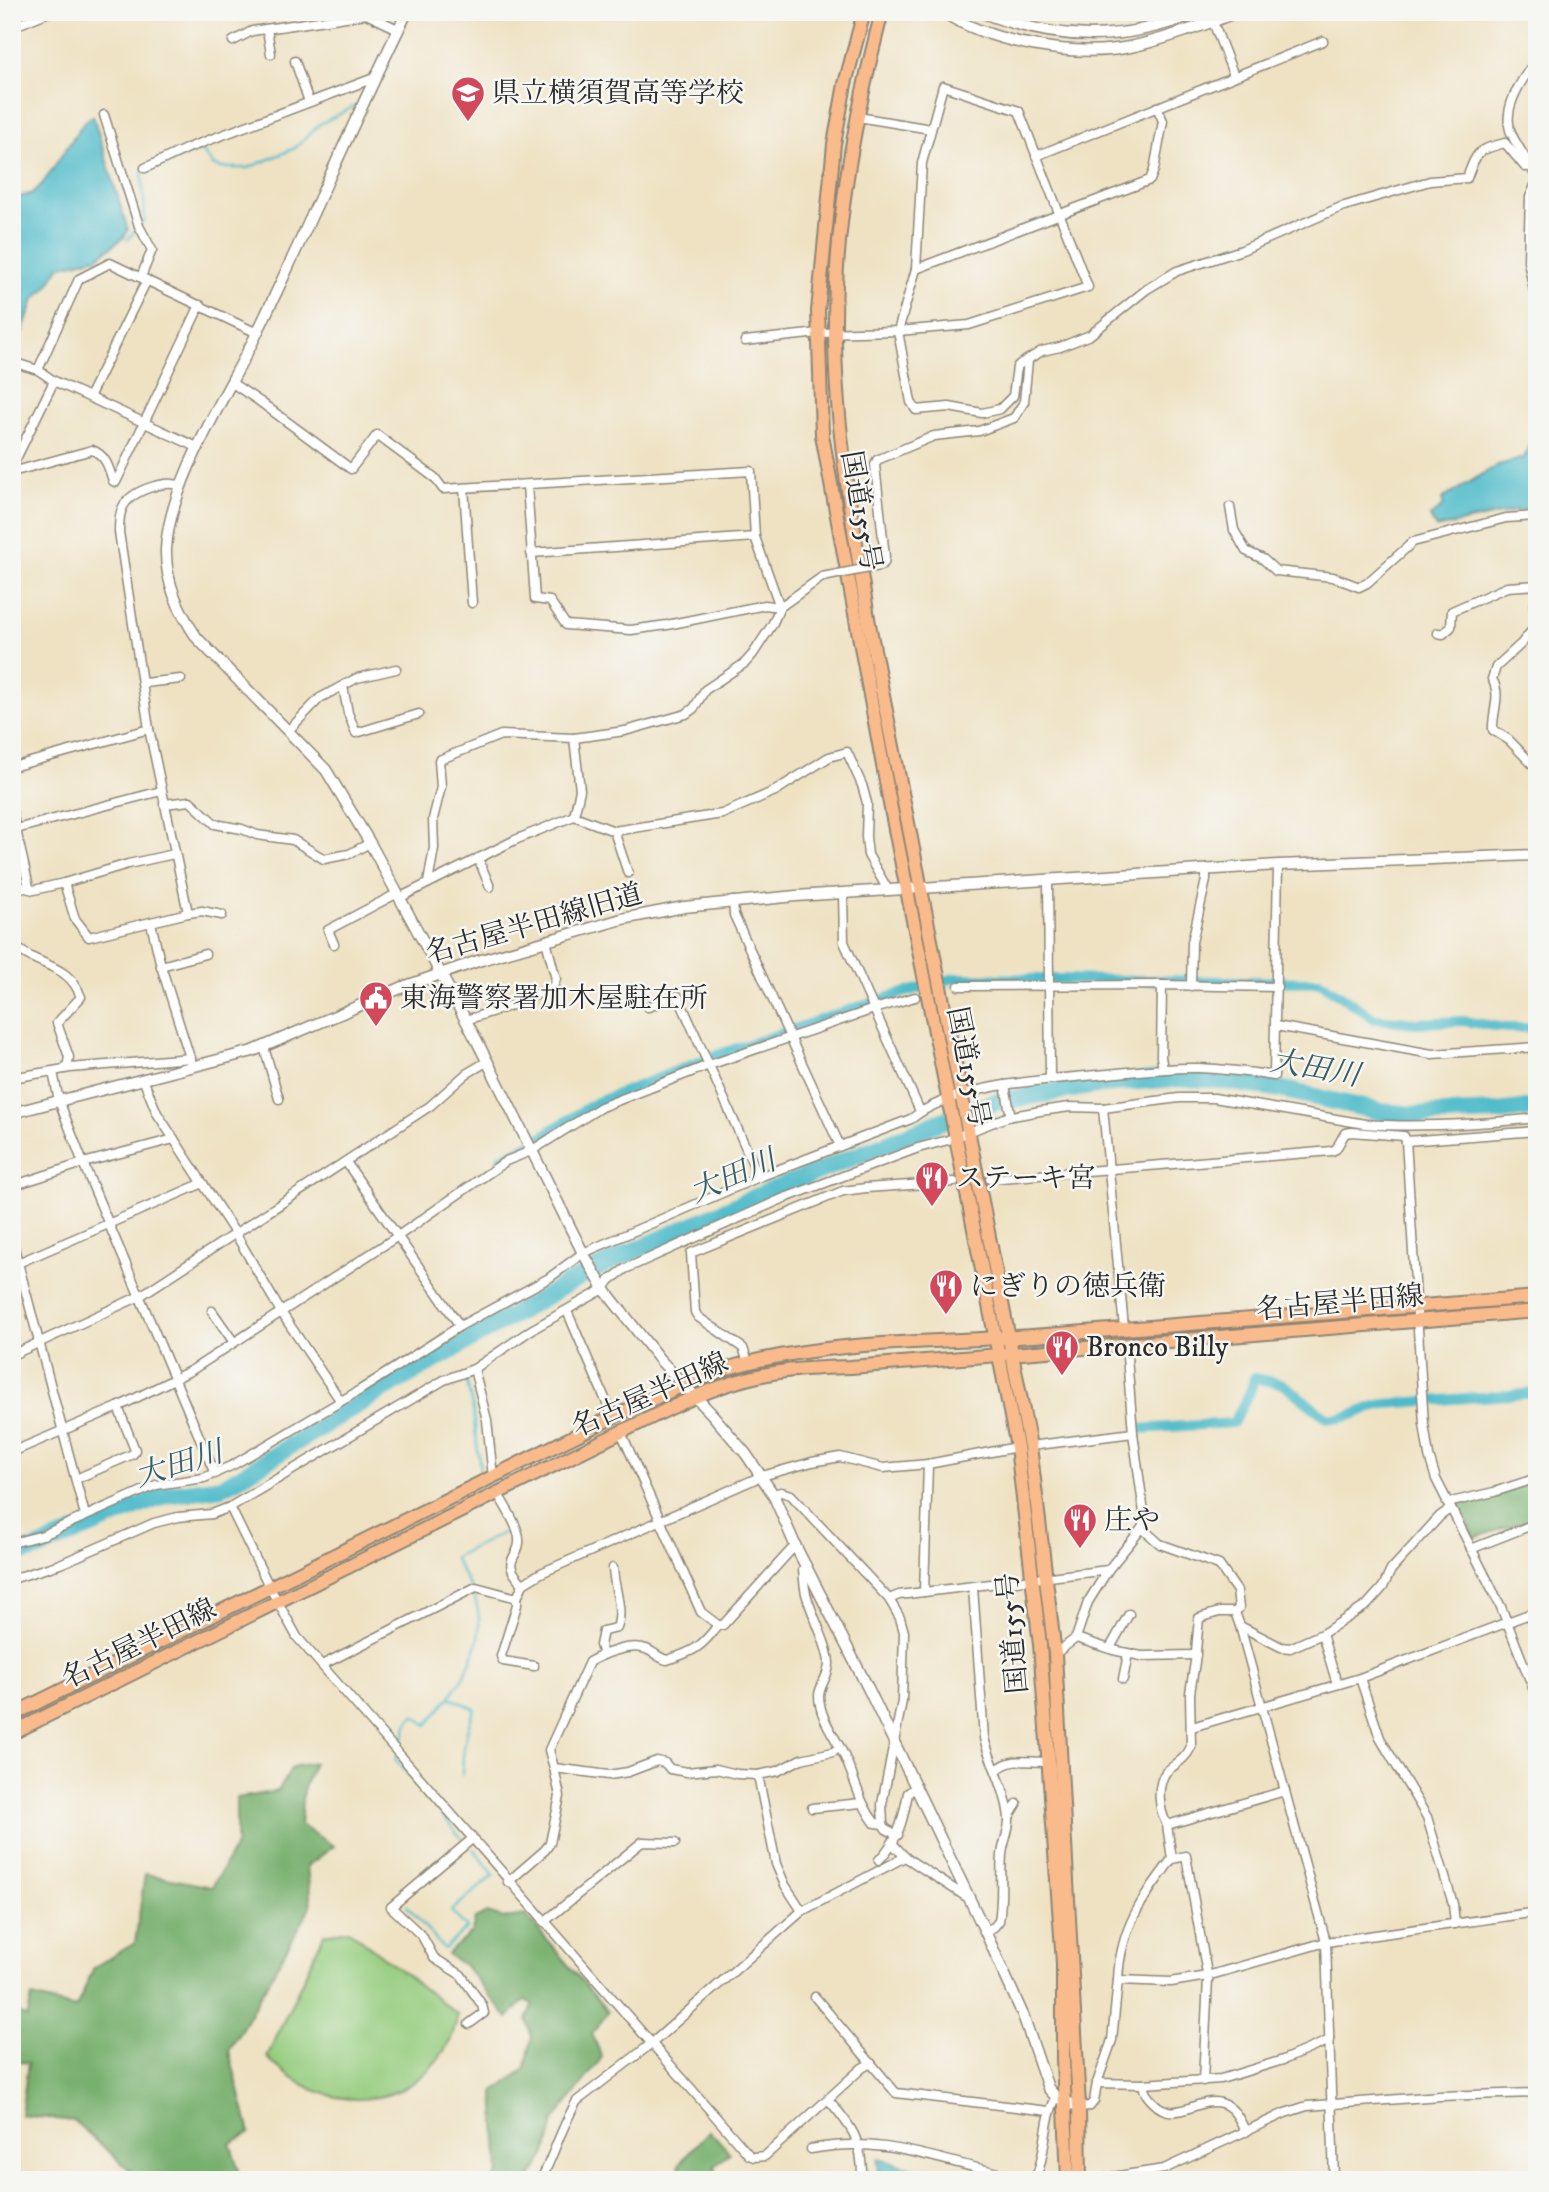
<svg xmlns="http://www.w3.org/2000/svg" width="1549" height="2192" viewBox="0 0 1549 2192" font-family="'IM FELL DW Pica','Noto Serif JP',serif">
<style>
.green{fill:#96cd7f;stroke:#607c55;stroke-width:2}
.forest{fill:#78b06e;stroke:#526e4c;stroke-width:2}
.water{fill:#4fbbca;stroke:#3d737a;stroke-width:2}
.lines{fill:none;stroke-linecap:round;stroke-linejoin:round}
.stream{stroke:#4fbbca;stroke-width:2.5}
.canal{stroke:#4fbbca;stroke-width:10}
.river{stroke:#4fbbca;stroke-width:18}
.minor-casing{stroke:#8d8677;stroke-width:11}
.tertiary-casing{stroke:#8d8677;stroke-width:13}
.primary-casing{stroke:#8d8677;stroke-width:16}
.trunk-casing{stroke:#8d8677;stroke-width:16}
.minor{stroke:#fff;stroke-width:8}
.tertiary{stroke:#fff;stroke-width:10}
.primary{stroke:#fabb8c;stroke-width:12}
.trunk{stroke:#fabb8c;stroke-width:12}
.minor-bridge-casing{stroke:#8d8677;stroke-width:11;stroke-linecap:butt}
.minor-bridge{stroke:#fff;stroke-width:8}
.labels{text-anchor:middle;dominant-baseline:central;stroke-width:5;stroke-linejoin:round;paint-order:stroke}
.poi-label{font-size:28px;fill:#2b2b2b;stroke:#f6f6f2;text-anchor:start}
.street-label{font-size:28px;fill:#2b2b2b;stroke:#f6f6f2}
.water-label{font-size:30px;font-style:italic;fill:#385d63;stroke:#f6f6f2}
</style>
<rect width="100%" height="100%" fill="#f6f6f2"/>
<filter id="ink" filterUnits="userSpaceOnUse"><feTurbulence type="fractalNoise" baseFrequency=".0143" numOctaves="2"/><feDisplacementMap in="SourceGraphic" scale="14" xChannelSelector="R" yChannelSelector="G"/><feConvolveMatrix kernelMatrix="1 2 1 2 8 2 1 2 1" color-interpolation-filters="sRGB"/></filter>
<filter id="wash" filterUnits="userSpaceOnUse"><feTurbulence type="fractalNoise" baseFrequency=".00686" numOctaves="4" result="noise"/><feDisplacementMap in="SourceGraphic" scale="28" xChannelSelector="R" yChannelSelector="G"/><feGaussianBlur stdDeviation="1.57" result="paint"/><feColorMatrix in="noise" values="0 0 0 0 0 0 0 0 0 0 0 0 0 0 0 0 0 1.4 0 .05"/><feComposite in="paint" operator="in"/></filter>
<g filter="url(#wash)">
<rect width="100%" height="100%" fill="#efe2c3"/>
<!-- green -->
<path class="green" d="M349 1930 458 2015C455 2023 454 2033 450 2041 408 2116 323 2115 267 2057L324 1934Z"/>
<!-- forest -->
<g class="forest">
<path d="M1537 1481V1517L1474 1538 1458 1503Z"/>
<path d="M314 1763 303 1790 300 1825 334 1846 307 1866 311 1906 229 2051 250 2133 230 2143 242 2180H141L74 2121 21 2115 28 2063 12 2061V2009L27 2018 32 1997 76 2008 94 1967 135 1943 145 1874 212 1887 236 1845V1798L278 1791 292 1767Z"/>
<path d="M487 1913 504 1918 526 1915 608 2012 592 2034 602 2057 554 2121 546 2154 529 2180H494L499 2172 494 2092 525 2069 532 2038 527 2020 533 2005 525 2000 508 2018 466 1967 447 1954 472 1932 475 1919Z"/>
<path d="M709 2131 730 2153 715 2166 718 2180H677L680 2163Z"/>
</g>
<!-- water -->
<g class="water">
<path d="M93 116 128 230 124 237 98 257 59 267 49 285 34 300 22 332 12 341V199L33 193 43 183 84 122Z"/>
<path d="M1537 436V509L1514 511 1436 528 1430 517 1444 505 1442 499 1498 465 1524 458 1531 440Z"/>
<path d="M878 2159 916 2169 943 2180H879Z"/>
</g>
<g class="lines">
<!-- stream -->
<g class="stream">
<path d="M127 240 145 220 142 173 196 151 203 152 213 165 220 168H248L295 148 320 124 353 107"/>
<path d="M466 1379 473 1410 480 1470"/>
<path d="M451 1698 475 1709C465 1731 463 1750 462 1774"/>
<path d="M400 1750 407 1725 414 1715 427 1725C455 1692 490 1650 476 1602 472 1587 461 1572 454 1557L511 1529"/>
<path d="M397 1756 395 1759 463 1840"/>
<path d="M407 1906 444 1949 467 1928 451 1911 494 1875 474 1849"/>
</g>
<!-- canal -->
<g class="canal">
<path d="M501 1158 522 1149 595 1103 714 1056 882 999 955 978 1320 982 1375 1019 1417 1023 1463 1021 1506 1028H1537"/>
<path d="M1138 1429 1233 1423 1250 1392 1254 1378 1283 1384 1327 1418C1350 1421 1363 1407 1385 1404L1537 1393"/>
</g>
<!-- river -->
<path class="river" d="M12 1554 34 1550 165 1495 221 1487 233 1481 345 1412 570 1282 612 1261 753 1198 959 1114 1000 1101 1102 1084 1178 1078 1212 1079 1275 1088 1382 1112 1415 1115 1498 1112 1537 1107"/>
</g>
</g>
<g filter="url(#ink)">
<g class="lines">
<!-- minor casing -->
<g class="minor-casing">
<g id="minor">
<path d="M1213 22 1234 76"/>
<path d="M12 27 49 12"/>
<path d="M267 29 271 54"/>
<path d="M233 41 252 31 366 14 398 29"/>
<path d="M1537 59C1522 79 1500 110 1512 135 1519 150 1530 163 1537 179"/>
<path d="M295 61 309 102"/>
<path d="M104 115 139 226 152 250 141 277"/>
<path d="M858 117 931 129"/>
<path d="M1036 156 1323 41"/>
<path d="M145 168 188 148 374 78"/>
<path d="M1537 181 1530 197 1528 261 1537 305"/>
<path d="M916 269 1150 180 1154 170 1163 121 1157 107"/>
<path d="M745 341 819 333 898 331 969 325 1088 287 1019 111 943 86 922 163 916 269 898 331 911 402 916 410 949 407 982 413 1000 409 1013 396 1017 367 1020 364 1042 351 1060 347 1090 335 1147 289 1177 271 1242 250 1341 207 1430 181 1467 178C1477 151 1477 150 1505 143L1525 167 1531 166"/>
<path d="M12 362 38 370 54 381 199 448"/>
<path d="M38 370 79 279 110 263 257 333"/>
<path d="M232 383 259 401 351 469 377 435 435 478 443 489 751 471 755 537 780 607"/>
<path d="M89 397 147 280"/>
<path d="M12 467 54 381"/>
<path d="M12 472 92 450C106 455 109 468 113 481L116 482 200 305"/>
<path d="M527 485 535 599 550 601 566 625 631 630 667 625 765 605 780 607"/>
<path d="M464 488 472 603"/>
<path d="M1230 507 1234 530 1246 551 1263 559 1276 571 1333 577 1359 587 1367 583 1413 542 1506 518 1537 516"/>
<path d="M531 553 755 537"/>
<path d="M880 566 884 563 885 557 875 465 877 460 934 436 979 431 1014 418 1024 402 1028 360"/>
<path d="M1534 606 1537 611"/>
<path d="M1537 624 1522 643 1496 667 1492 679C1502 695 1492 712 1493 730L1509 740 1537 769"/>
<path d="M1438 633 1443 634 1451 627 1452 611 1507 587 1537 585"/>
<path d="M144 683 181 679"/>
<path d="M343 686 348 713 356 733 419 714"/>
<path d="M288 731 320 698 357 678 396 669"/>
<path d="M12 767 149 729"/>
<path d="M164 804 190 801 215 824 242 829 257 835 293 840 324 859 349 854 370 843"/>
<path d="M12 812 29 887"/>
<path d="M574 816 580 790 574 738 625 731 686 714 694 708 705 690 745 663 753 654 772 625 780 607 822 577"/>
<path d="M12 830 161 791"/>
<path d="M614 831 628 873"/>
<path d="M478 858 490 887"/>
<path d="M1048 881 1050 1079"/>
<path d="M64 883 75 919 89 937 188 913 149 729 119 532C119 525 119 516 122 509 129 491 165 479 182 486"/>
<path d="M428 883 434 848 433 819 441 787 439 760 501 735 574 738"/>
<path d="M12 885 34 890 64 883 128 864 174 854"/>
<path d="M843 893 844 942 874 1009 915 997"/>
<path d="M399 898 515 840 574 816 614 831 722 814 775 791 829 757 847 752 862 785 867 803 866 837 868 855 888 890"/>
<path d="M733 901 734 915 840 1146"/>
<path d="M188 913 202 911 222 915"/>
<path d="M151 923 161 966 191 1061"/>
<path d="M12 943C35 968 68 961 81 997L57 1023 69 1057 67 1068"/>
<path d="M334 944 328 930 396 894"/>
<path d="M161 966 205 954"/>
<path d="M1162 985 1161 1057 1163 1069"/>
<path d="M959 986 1162 985 1277 987"/>
<path d="M1191 986 1192 942 1206 880V870"/>
<path d="M648 1007 678 996 759 1177"/>
<path d="M466 1020 519 1003 553 987 556 979 546 941"/>
<path d="M1276 1026 1432 1054 1537 1047"/>
<path d="M264 1047 279 1099"/>
<path d="M1532 1047 1537 1063"/>
<path d="M53 1072 59 1101 83 1163 215 1474"/>
<path d="M12 1078 70 1068 191 1058"/>
<path d="M143 1079 157 1113 235 1233 281 1312 340 1400"/>
<path d="M1005 1085 1010 1112"/>
<path d="M1103 1108 1124 1328"/>
<path d="M1406 1141 1424 1424 1429 1456 1436 1479 1501 1607 1537 1698"/>
<path d="M346 1162 460 1326"/>
<path d="M990 1179 1332 1151 1336 1149 1345 1133 1352 1132 1404 1136 1406 1141 1537 1131"/>
<path d="M12 1186 83 1163 174 1139"/>
<path d="M12 1240 85 1515"/>
<path d="M18 1263 203 1183"/>
<path d="M212 1311 233 1341"/>
<path d="M567 1311 613 1417"/>
<path d="M12 1355 140 1296 430 1106 466 1074 488 1061"/>
<path d="M748 1362 743 1348 698 1317 695 1312 691 1253 843 1191 866 1188 954 1182"/>
<path d="M474 1369 487 1420 493 1477"/>
<path d="M621 1432 701 1612 718 1625"/>
<path d="M1030 1446 1133 1433"/>
<path d="M12 1452 118 1407 192 1370 398 1236 506 1161 531 1151 601 1107 709 1065 874 1009 920 1111"/>
<path d="M76 1479 133 1454 135 1450 118 1407"/>
<path d="M773 1494 781 1492 791 1495 889 1599 900 1618 904 1632 902 1701 882 1804 883 1824"/>
<path d="M1447 1503 1494 1492 1537 1478"/>
<path d="M230 1507 269 1586 297 1637 749 2155 754 2157 765 2156 862 2068 871 2063"/>
<path d="M1142 1528 1160 1544 1219 1565 1237 1591 1239 1608 1235 1612"/>
<path d="M12 1543 43 1535 156 1485 204 1478 233 1465 360 1390 460 1326 549 1278 583 1253 759 1177 911 1119C955 1084 1042 1080 1097 1075 1131 1072 1165 1067 1199 1068 1224 1069 1249 1072 1274 1076L1278 865"/>
<path d="M796 1547 791 1550 723 1625H718C702 1647 693 1652 667 1660 659 1658 654 1652 646 1649 630 1643 603 1654 589 1662L549 1750 554 1768 609 1775 628 1772 657 1761 665 1763 670 1769 687 1772 716 1769 737 1774 758 1775 778 1771 801 1759 833 1752 839 1748"/>
<path d="M1471 1549 1537 1523"/>
<path d="M806 1565 803 1570C804 1579 804 1589 807 1597 812 1615 829 1647 829 1664 829 1675 820 1685 819 1695 819 1720 838 1739 846 1760 856 1782 860 1804 875 1823L883 1824 886 1829 898 1835"/>
<path d="M12 1579 60 1564 154 1523 178 1517 212 1514 230 1507 444 1380 474 1369 531 1330 604 1289 610 1280 625 1269 782 1199 918 1148 948 1140 1007 1117 1040 1111 1070 1107 1103 1108 1179 1098H1214L1365 1124C1422 1128 1480 1124 1537 1118"/>
<path d="M523 1584 541 1573 762 1476 812 1462 840 1457 883 1468 928 1464 1017 1447"/>
<path d="M973 1588 984 1738C991 1765 1006 1788 1009 1817 1010 1830 1003 1842 1002 1855 1000 1877 1003 1899 999 1921L994 1927 985 1931"/>
<path d="M924 1592 928 1464"/>
<path d="M517 1598V1605L501 1656 503 1661 534 1666"/>
<path d="M889 1599 899 1595 1108 1570"/>
<path d="M1240 1626 1326 1942 1334 2180"/>
<path d="M1322 1634 1337 1684"/>
<path d="M1076 1638 1113 1650 1141 1656 1196 1655"/>
<path d="M1110 1648 1129 1614"/>
<path d="M1055 1654 1076 1638 1088 1602 1108 1570 1142 1528 1145 1520 1133 1433 1126 1344"/>
<path d="M603 1655 600 1645 603 1631 617 1628C624 1608 614 1590 613 1568"/>
<path d="M322 1665 476 1587 517 1598 523 1584C496 1557 525 1559 518 1533 514 1519 504 1505 497 1492"/>
<path d="M1360 1678 1380 1738 1427 1817 1453 1904 1455 1924"/>
<path d="M1123 1679 1128 1654"/>
<path d="M1192 1727 1360 1678 1537 1611"/>
<path d="M997 1770C1012 1756 1030 1763 1048 1762"/>
<path d="M758 1775 776 1864 785 1885 802 1911"/>
<path d="M812 1808 861 1803"/>
<path d="M1009 1817 1017 1804"/>
<path d="M1167 1825C1159 1810 1156 1786 1166 1772 1176 1763 1185 1760 1191 1747L1190 1693 1195 1662 1199 1618 1219 1612H1235L1240 1626 1281 1647 1290 1648 1322 1634 1367 1605 1383 1587 1391 1570 1440 1516 1450 1509"/>
<path d="M893 1844 905 1857 968 1898"/>
<path d="M879 1860C899 1839 903 1820 908 1793L915 1788"/>
<path d="M508 1882 545 1850 550 1843 560 1796 554 1768"/>
<path d="M544 1922 642 1842 675 1843"/>
<path d="M1118 1980C1120 1928 1142 1899 1172 1859"/>
<path d="M815 1997 896 2093 1049 2111"/>
<path d="M469 2024 484 2013 482 2005 461 1975 434 1958 422 1936 391 1907 472 1839"/>
<path d="M1203 2081 1208 1979 1186 1856 1172 1859 1167 1825 1285 1791"/>
<path d="M1097 2083 1143 2084C1144 2092 1147 2096 1153 2102 1176 2126 1197 2096 1221 2103 1235 2107 1240 2121 1246 2132"/>
<path d="M1143 2084 1221 2079 1283 2060 1330 2040"/>
<path d="M828 2099C852 2127 863 2141 862 2180"/>
<path d="M1079 2107 1090 2106 1094 2101 1097 2083 1112 2040 1118 1980 1171 1982 1207 1976 1326 1942 1537 1912"/>
<path d="M811 2149C892 2134 944 2165 1020 2177"/>
<path d="M1106 2178 1164 2169 1285 2113 1307 2106 1440 2096 1537 2093"/>
<path d="M541 2180C554 2154 562 2126 577 2101L651 2044 802 1911 905 1857"/>
<path d="M1035 2180C1047 2153 1043 2124 1056 2097"/>
</g>
</g>
<!-- tertiary casing -->
<g class="tertiary-casing">
<g id="tertiary">
<path d="M407 12C354 119 308 228 256 335 227 394 169 484 166 549 165 582 179 611 197 638L326 770 370 843 477 1041 583 1253 604 1289 660 1360 710 1412 746 1454 773 1494 796 1547 869 1690 985 1931 1023 2015 1048 2088 1056 2097 1079 2107"/>
<path d="M943 12C991 43 1074 58 1130 47 1167 39 1202 26 1237 12"/>
<path d="M981 12C1056 42 1123 43 1199 12"/>
<path d="M12 1113 253 1051 403 987 478 961 622 919 684 907 796 896 1278 865 1537 855"/>
</g>
</g>
<!-- primary casing -->
<g class="primary-casing">
<g id="primary">
<path d="M12 1715 613 1417C658 1397 703 1373 751 1362 847 1339 948 1343 1046 1335 1209 1321 1373 1310 1537 1297"/>
<path d="M12 1733 621 1432C663 1412 705 1389 750 1378 783 1369 817 1368 851 1367L1537 1311"/>
</g>
</g>
<!-- trunk casing -->
<g class="trunk-casing">
<g id="trunk">
<path d="M864 12 845 84 834 144 818 311 822 435 891 809 1017 1447 1040 1645 1063 1963V2060L1068 2180"/>
<path d="M882 12C855 116 834 225 835 333 835 431 854 528 869 624L1030 1446 1055 1654 1079 2107 1080 2180"/>
</g>
</g>
<!-- minor -->
<use href="#minor" class="minor"/>
<!-- tertiary -->
<use href="#tertiary" class="tertiary"/>
<!-- primary -->
<use href="#primary" class="primary"/>
<!-- trunk -->
<use href="#trunk" class="trunk"/>
<!-- minor-bridge casing -->
<g class="minor-bridge-casing">
<path id="minor-bridge" d="M822 577 880 566"/>
</g>
<!-- minor-bridge -->
<use href="#minor-bridge" class="minor-bridge"/>
</g>
</g>
<!-- icons -->
<defs>
<g id="school-pin" transform="scale(1.75)"><path d="M0 17L-7.5 6A9.5 9.5 0 1 1 7.5 6Z" fill="#d1495b" stroke="#f6f6f2"/><path d="M0-5L7-2L0 1L-7-2ZM-4 1L0 2.5L4 1V4Q0 6-4 4Z" fill="#fff"/></g>
<g id="civic-pin" transform="scale(1.75)"><path d="M0 17L-7.5 6A9.5 9.5 0 1 1 7.5 6Z" fill="#d1495b" stroke="#f6f6f2"/><path d="M-.6-6.5H3V-4.5H.6V-3L4-1V1h2V6H-6V1h2V-1L-.6-3ZM-1.2 2.5V6h2.4V2.5Z" fill="#fff"/></g>
<g id="restaurant-pin" transform="scale(1.75)"><path d="M0 17L-7.5 6A9.5 9.5 0 1 1 7.5 6Z" fill="#d1495b" stroke="#f6f6f2"/><path d="M-5-6h1v4h1v-4h1v4h1v-4h1v5L-1.5 .5V6h-2V.5L-5-1ZM5-6V6H3V1.5H1.5Q1.5-4 5-6Z" fill="#fff"/></g>
</defs>
<g fill-rule="evenodd">
<use href="#school-pin" x="468" y="93"/>
<use href="#civic-pin" x="376" y="998"/>
<use href="#restaurant-pin" x="932" y="1178"/>
<use href="#restaurant-pin" x="946" y="1286"/>
<use href="#restaurant-pin" x="1062" y="1347"/>
<use href="#restaurant-pin" x="1080" y="1520"/>
</g>
<g class="labels">
<!-- poi labels -->
<g class="poi-label">
<text x="492" y="93">県立横須賀高等学校</text>
<text x="400" y="998">東海警察署加木屋駐在所</text>
<text x="956" y="1178">ステーキ宮</text>
<text x="970" y="1286">にぎりの徳兵衛</text>
<text x="1086" y="1347">Bronco Billy</text>
<text x="1104" y="1520">庄や</text>
</g>
<!-- street labels -->
<g class="street-label">
<text transform="translate(861 511) rotate(80)">国道155号</text>
<text transform="translate(534 924) rotate(-16)">名古屋半田線旧道</text>
<text transform="translate(968 1067) rotate(79)">国道155号</text>
<text transform="translate(1340 1303) rotate(-5)">名古屋半田線</text>
<text transform="translate(650 1395) rotate(-24)">名古屋半田線</text>
<text transform="translate(1013 1633) rotate(-95)">国道155号</text>
<text transform="translate(139 1644) rotate(-26)">名古屋半田線</text>
</g>
<!-- water labels -->
<g class="water-label">
<text transform="translate(1315 1069) rotate(10)">大田川</text>
<text transform="translate(733 1177) rotate(-23)">大田川</text>
<text transform="translate(179 1465) rotate(-17)">大田川</text>
</g>
</g>
<!-- margin -->
<rect width="1549" height="2192" fill="none" stroke="#f6f6f2" stroke-width="42"/>
</svg>
